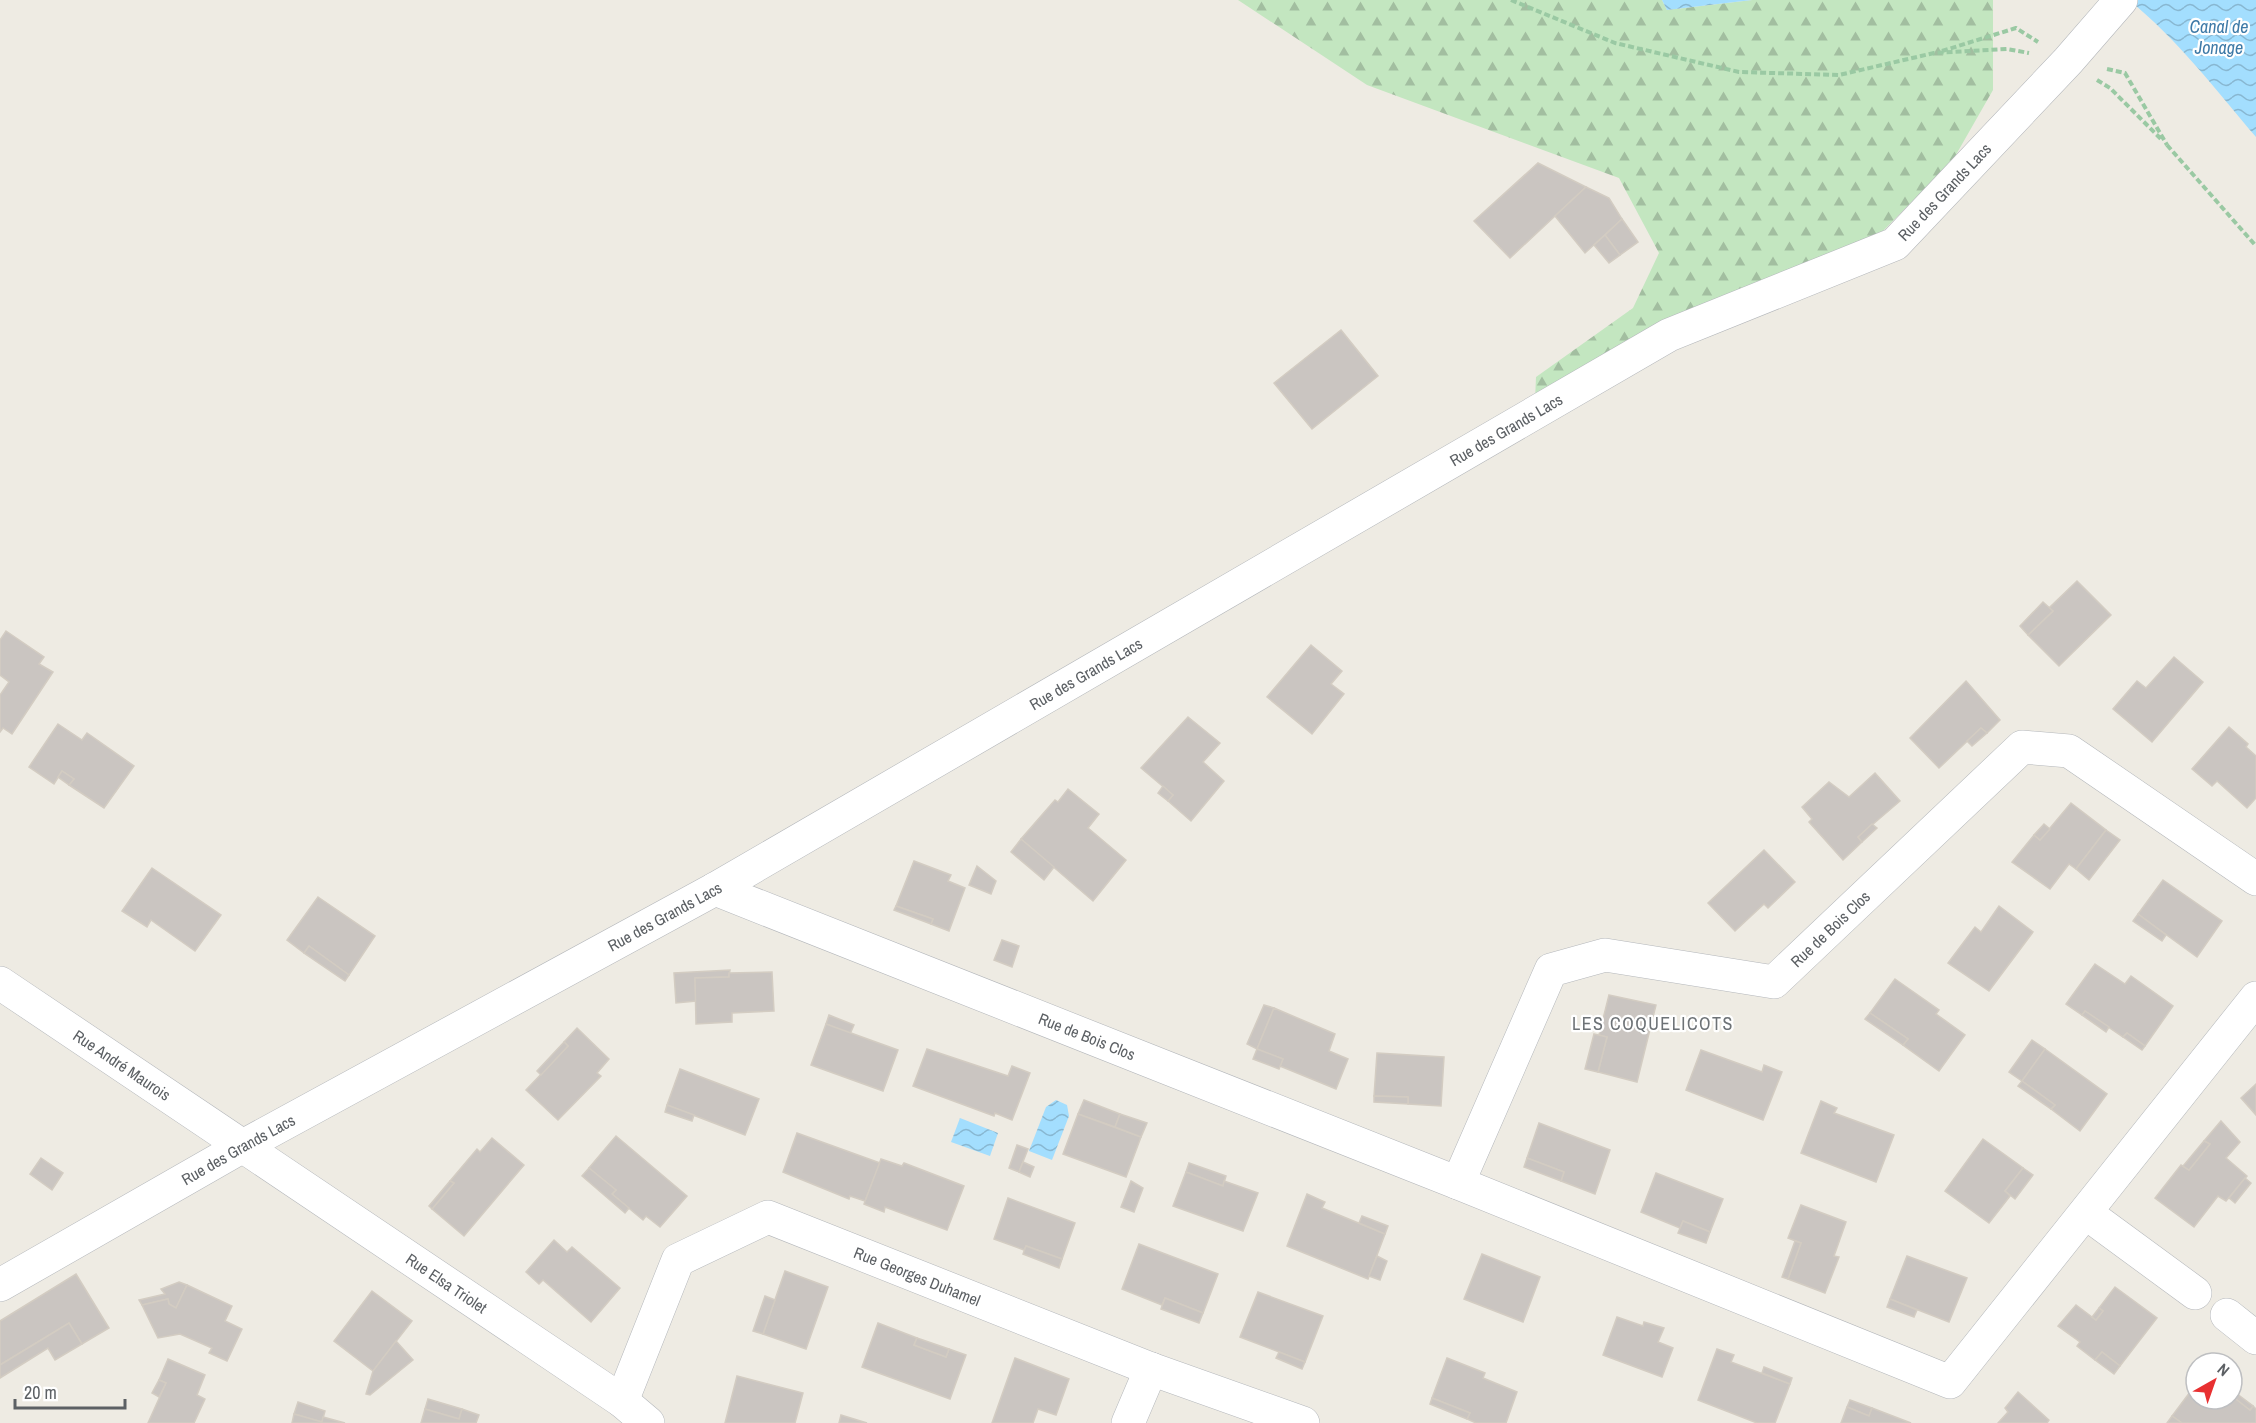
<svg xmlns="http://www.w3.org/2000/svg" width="2256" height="1423" viewBox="0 0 2256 1423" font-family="'Archivo Narrow',sans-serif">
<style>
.forest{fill:url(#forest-firs)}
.water{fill:url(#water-waves)}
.building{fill:#cac5c1;stroke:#d3ccc2;stroke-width:1.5}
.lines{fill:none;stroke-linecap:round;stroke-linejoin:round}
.street-casing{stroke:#b4b7bb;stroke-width:34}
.path{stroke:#9ac9a3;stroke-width:4;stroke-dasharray:6 3;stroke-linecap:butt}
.street{stroke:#fff;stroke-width:33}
.labels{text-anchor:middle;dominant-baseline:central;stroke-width:4.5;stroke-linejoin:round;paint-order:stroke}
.street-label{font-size:16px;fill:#5c6064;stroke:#fff}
.water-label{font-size:18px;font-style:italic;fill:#3e7aa7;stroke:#fff}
.neighbourhood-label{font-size:18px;letter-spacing:1.5px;fill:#6d7276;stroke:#fff}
</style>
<defs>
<pattern id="forest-firs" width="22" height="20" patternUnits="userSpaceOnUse" patternTransform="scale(1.5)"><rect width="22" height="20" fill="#c3e6c0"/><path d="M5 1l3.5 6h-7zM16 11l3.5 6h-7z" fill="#a2bea0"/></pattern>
<pattern id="water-waves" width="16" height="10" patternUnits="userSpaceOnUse" patternTransform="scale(1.5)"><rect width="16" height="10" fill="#a3defe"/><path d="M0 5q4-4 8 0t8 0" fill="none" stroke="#88b7d1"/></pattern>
</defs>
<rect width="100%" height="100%" fill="#eeebe3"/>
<!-- forest -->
<path class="forest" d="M1238 0H1662L1667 10 1752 0H1993V90L1953 160 1883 231 1669 321 1535 400 1536 377 1633 308 1659 253 1619 178 1367 85Z"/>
<!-- water -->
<g class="water">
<path d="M1662 0H1752L1667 10Z"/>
<path d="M2129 0H2256V137C2216 90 2177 39 2129 0Z"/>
<path d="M1056 1100 1067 1105 1069 1116 1052 1160 1029 1151 1046 1107Z"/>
<path d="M960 1118 998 1133 990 1156 951 1142Z"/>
</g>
<!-- building -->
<g class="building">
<path d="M1538 163 1586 187 1510 258 1474 221Z"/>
<path d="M1586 187 1609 198 1622 219 1585 253 1555 216Z"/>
<path d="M1622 219 1638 242 1620 255 1605 235Z"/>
<path d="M1605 235 1620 255 1609 263 1594 245Z"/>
<path d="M1341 330 1378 376 1312 429 1274 383Z"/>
<path d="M2077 581 2111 615 2059 666 2028 635 2053 611 2049 608Z"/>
<path d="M2043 602 2053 611 2028 635 2020 626Z"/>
<path d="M6 631 44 657 39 664 53 672 12 734 3 728 0 732V695L9 682 0 675V640Z"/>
<path d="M1311 645 1342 671 1331 684 1344 694 1312 734 1267 697Z"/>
<path d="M2174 657 2203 682 2152 742 2113 709 2137 681 2146 688Z"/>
<path d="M1966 681 2000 720 1987 733 1981 728 1939 768 1910 738Z"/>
<path d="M1188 717 1220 743 1203 762 1224 781 1191 821 1168 801 1173 795 1141 768Z"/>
<path d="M58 724 82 740 87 733 134 766 104 808 69 785 74 779 62 771 54 784 29 767Z"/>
<path d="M2229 727 2248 744 2246 747 2256 756V798L2247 808 2217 781 2212 786 2192 769Z"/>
<path d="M1981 728 1987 733 1972 746 1967 741Z"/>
<path d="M62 771 74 779 69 785 58 777Z"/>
<path d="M1875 773 1900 801 1858 837 1862 842 1843 860 1809 822 1812 819 1802 807 1829 782 1849 797Z"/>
<path d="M1163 786 1173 795 1168 801 1158 793Z"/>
<path d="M1068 789 1099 814 1088 828 1126 860 1093 901 1021 839 1055 800 1058 802Z"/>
<path d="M2071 803 2106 830 2076 869 2069 864 2050 889 2012 862 2034 835 2040 840Z"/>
<path d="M1872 824 1877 828 1862 842 1858 837Z"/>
<path d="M2044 824 2050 829 2040 840 2034 835Z"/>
<path d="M2106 830 2120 840 2089 880 2076 869Z"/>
<path d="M1021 839 1054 867 1044 880 1011 852Z"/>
<path d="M1764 850 1795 882 1768 908 1764 904 1735 931 1708 903Z"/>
<path d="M914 861 951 875 948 881 965 888 949 931 931 924 933 919 896 906Z"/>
<path d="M977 866 996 881 991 894 969 885Z"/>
<path d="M152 868 221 915 195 951 151 920 147 927 122 911Z"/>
<path d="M2163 880 2222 921 2197 957 2138 914Z"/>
<path d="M318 897 375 936 349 975 309 946 304 953 287 940Z"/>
<path d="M896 906 933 919 931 924 894 910Z"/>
<path d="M1999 906 2033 932 1989 991 1948 963 1975 927 1981 932Z"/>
<path d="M2138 914 2166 935 2162 941 2133 921Z"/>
<path d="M1002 940 1019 946 1012 967 994 960Z"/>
<path d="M309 946 349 975 345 981 304 953Z"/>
<path d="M2095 964 2125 984 2131 976 2173 1006 2145 1046 2127 1033 2123 1037 2085 1011 2082 1015 2066 1004Z"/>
<path d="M730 970 729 977 695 978 696 1001 676 1003 674 973Z"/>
<path d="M772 972 774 1011 732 1013V1022L696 1024 695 978 729 977V973Z"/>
<path d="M1895 979 1939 1010 1936 1014 1965 1035 1939 1071 1903 1045 1908 1039 1870 1013Z"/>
<path d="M1609 995 1656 1005 1637 1082 1598 1072 1607 1037 1599 1035Z"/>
<path d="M1264 1005 1274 1008 1257 1049 1247 1044Z"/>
<path d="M1274 1008 1335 1034 1329 1051 1348 1059 1336 1089 1280 1066 1283 1059 1257 1049Z"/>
<path d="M2085 1011 2109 1027 2106 1032 2082 1015Z"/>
<path d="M1870 1013 1908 1039 1903 1045 1865 1019Z"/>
<path d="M829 1015 854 1025 850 1034 826 1024Z"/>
<path d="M826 1024 898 1050 883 1091 811 1065Z"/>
<path d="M577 1028 609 1059 597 1073 601 1076 558 1120 526 1090 568 1046 564 1042Z"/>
<path d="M2127 1033 2145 1046 2142 1050 2123 1037Z"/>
<path d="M1594 1034 1607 1037 1598 1072 1585 1069Z"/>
<path d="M2032 1040 2045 1049 2022 1081 2009 1072Z"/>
<path d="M564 1042 568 1046 541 1075 537 1071Z"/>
<path d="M927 1049 1008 1076 1012 1066 1030 1073 1012 1120 995 1113 994 1116 913 1086Z"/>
<path d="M1257 1049 1283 1059 1279 1069 1253 1059Z"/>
<path d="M2045 1049 2107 1094 2080 1131 2051 1109 2055 1105 2022 1081Z"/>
<path d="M1701 1050 1762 1072 1764 1065 1782 1072 1763 1120 1686 1090Z"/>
<path d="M1377 1053 1444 1057 1441 1106 1408 1104V1097L1374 1096Z"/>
<path d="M680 1069 759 1099 745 1135 667 1105Z"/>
<path d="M2022 1081 2055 1105 2051 1109 2018 1086Z"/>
<path d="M2256 1084V1115L2241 1098Z"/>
<path d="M1374 1096 1408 1097V1104L1374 1102Z"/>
<path d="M1084 1100 1120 1114 1115 1127 1078 1114Z"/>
<path d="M1821 1101 1837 1108 1834 1113 1894 1135 1876 1182 1801 1153Z"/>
<path d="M667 1105 694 1115 692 1121 665 1112Z"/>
<path d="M1078 1114 1141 1137 1126 1177 1063 1154Z"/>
<path d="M1120 1114 1147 1123 1141 1137 1115 1127Z"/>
<path d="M2221 1121 2240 1142 2226 1158 2247 1176 2226 1201 2218 1196 2194 1227 2155 1198 2181 1165 2189 1170 2210 1144 2204 1141Z"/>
<path d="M1539 1123 1610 1150 1595 1194 1561 1181 1564 1172 1527 1158Z"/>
<path d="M797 1133 880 1163 865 1201 850 1196 849 1199 783 1172Z"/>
<path d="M616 1136 687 1196 660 1227 646 1216 643 1220 612 1194 616 1190 589 1168Z"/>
<path d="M492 1138 524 1165 464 1236 432 1209 454 1183 450 1181 477 1149 480 1152Z"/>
<path d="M1983 1139 2023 1168 2005 1191 2010 1196 1989 1223 1945 1191Z"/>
<path d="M2204 1141 2210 1144 2189 1170 2183 1166Z"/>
<path d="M1017 1145 1028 1149 1019 1172 1009 1168Z"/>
<path d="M41 1158 63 1173 52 1190 30 1174Z"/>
<path d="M1527 1158 1564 1172 1561 1181 1524 1167Z"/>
<path d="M881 1159 902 1166 904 1163 964 1186 947 1230 885 1207 884 1212 864 1204Z"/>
<path d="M1023 1162 1034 1167 1030 1177 1019 1172Z"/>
<path d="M1189 1163 1226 1176 1223 1186 1186 1172Z"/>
<path d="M589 1168 616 1190 612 1194 629 1208 625 1213 582 1176Z"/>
<path d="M2023 1168 2033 1175 2015 1199 2005 1191Z"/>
<path d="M1186 1172 1223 1186 1224 1181 1258 1193 1243 1231 1173 1206Z"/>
<path d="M1656 1173 1723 1199 1710 1232 1683 1221 1680 1228 1641 1212Z"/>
<path d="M2245 1178 2251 1183 2235 1203 2229 1198Z"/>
<path d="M450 1181 454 1183 432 1209 429 1206Z"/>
<path d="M1131 1181 1143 1188 1134 1212 1121 1207Z"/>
<path d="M1307 1194 1325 1202 1322 1208 1385 1234 1368 1279 1287 1246Z"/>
<path d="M1008 1198 1075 1223 1062 1259 1026 1246 1024 1250 994 1239Z"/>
<path d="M1801 1205 1846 1222 1834 1256 1839 1257 1825 1293 1788 1279 1801 1243 1788 1238Z"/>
<path d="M1362 1216 1388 1226 1385 1234 1359 1223Z"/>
<path d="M1683 1221 1710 1232 1706 1243 1678 1233Z"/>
<path d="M554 1240 567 1252 572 1247 620 1288 591 1322 543 1280 539 1284 526 1272Z"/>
<path d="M1795 1241 1801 1243 1788 1279 1782 1277Z"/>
<path d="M1139 1244 1218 1274 1203 1313 1165 1298 1162 1305 1122 1289Z"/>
<path d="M1026 1246 1062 1259 1059 1268 1023 1254Z"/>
<path d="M1482 1254 1540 1277 1523 1322 1464 1299Z"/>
<path d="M1377 1256 1387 1261 1380 1280 1369 1276Z"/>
<path d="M1907 1256 1967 1278 1949 1322 1890 1299Z"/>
<path d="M785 1271 828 1287 806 1349 763 1334Z"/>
<path d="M76 1274 109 1328 82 1344 69 1323 0 1365V1321Z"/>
<path d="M179 1282 187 1285 176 1308 169 1304 168 1299 142 1305 139 1300 165 1294 161 1289Z"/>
<path d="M187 1285 232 1306 225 1321 242 1329 227 1361 209 1353 212 1348 180 1334 158 1338 142 1305 168 1299 169 1304 176 1308Z"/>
<path d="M2115 1287 2157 1318 2120 1366 2102 1352 2095 1360 2077 1346 2080 1342 2058 1326 2076 1305 2096 1320 2103 1311 2099 1308Z"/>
<path d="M372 1291 412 1321 373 1371 334 1341Z"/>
<path d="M1258 1292 1323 1316 1305 1362 1240 1337Z"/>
<path d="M765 1296 775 1300 763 1334 753 1331Z"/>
<path d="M1165 1298 1203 1313 1199 1323 1161 1309Z"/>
<path d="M1890 1299 1917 1310 1914 1317 1887 1307Z"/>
<path d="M2099 1308 2103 1311 2096 1320 2092 1317Z"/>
<path d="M1617 1317 1643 1326 1644 1322 1664 1328 1658 1342 1673 1348 1662 1377 1603 1355Z"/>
<path d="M69 1323 82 1344 55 1360 48 1348 0 1378V1365Z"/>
<path d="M878 1323 917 1338 914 1345 946 1357 949 1349 966 1355 950 1399 862 1367Z"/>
<path d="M917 1338 949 1349 946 1357 914 1345Z"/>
<path d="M396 1341 413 1360 370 1395 366 1394 373 1371Z"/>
<path d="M1717 1349 1734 1355 1731 1362 1790 1384 1775 1423H1757L1698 1400Z"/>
<path d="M1279 1352 1305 1362 1302 1369 1276 1358Z"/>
<path d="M2102 1352 2120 1366 2114 1374 2095 1360Z"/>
<path d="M1015 1358 1069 1379 1056 1415 1038 1409 1033 1423H992Z"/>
<path d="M1447 1358 1485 1373 1483 1378 1517 1392 1506 1423H1476L1467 1419 1470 1413 1432 1398Z"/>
<path d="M168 1359 205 1375 197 1395 205 1399 194 1423H148L166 1383 159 1380Z"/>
<path d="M1764 1367 1792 1378 1790 1384 1762 1373Z"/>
<path d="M737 1376 803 1393 795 1423H725Z"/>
<path d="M159 1380 166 1383 159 1397 152 1393Z"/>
<path d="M2196 1384V1399H2232V1396L2250 1410 2253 1406 2256 1409V1423H2182L2172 1416Z"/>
<path d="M2232 1390 2253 1406 2250 1410 2232 1396Z"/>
<path d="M2018 1392 2049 1420 2047 1423H1998L2008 1412 2005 1408Z"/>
<path d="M1432 1398 1470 1413 1467 1419 1430 1404Z"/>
<path d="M428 1399 462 1409 459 1419 425 1409Z"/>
<path d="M1850 1400 1872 1408 1869 1416 1847 1407Z"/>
<path d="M298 1402 325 1411 322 1422 294 1414Z"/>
<path d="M1847 1407 1869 1416 1872 1408 1911 1423H1841Z"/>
<path d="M425 1409 459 1419 462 1409 479 1415 476 1423H421Z"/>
<path d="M294 1414 322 1422 323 1417 345 1423H292Z"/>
<path d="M841 1415 867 1423H839Z"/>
<path d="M2172 1416 2182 1423H2167Z"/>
</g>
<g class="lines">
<!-- street casing -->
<g class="street-casing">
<g id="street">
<path id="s1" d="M715 889 1458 1183 1950 1382 2256 998"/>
<path id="s2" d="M0 983 622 1401 648 1423"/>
<path id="s3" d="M1458 1183 1551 970 1605 955 1774 982 2022 747 2069 751 2256 879"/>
<path d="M2086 1213 2195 1293"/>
<path id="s4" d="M0 1285 243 1146 715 889 1669 335 1895 244 2068 61 2121 0"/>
<path d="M2227 1315 2256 1338"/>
<path id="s5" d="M622 1401 678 1260 768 1217 1151 1369 1303 1423"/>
<path d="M1128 1423 1151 1369"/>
</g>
</g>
<!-- path -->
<g class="path">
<path d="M1511 0 1615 43 1739 72 1839 75 1934 53 2007 49 2029 53"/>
<path d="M1942 51 2016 28 2038 42"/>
<path d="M2107 69 2125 73 2167 145"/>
<path d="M2097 80 2110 88 2162 140"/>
<path d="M2167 145 2256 246"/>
</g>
<!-- street -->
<use href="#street" class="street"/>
</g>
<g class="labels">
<!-- street labels -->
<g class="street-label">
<text stroke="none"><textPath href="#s4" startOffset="2236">Rue des Grands Lacs</textPath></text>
<text stroke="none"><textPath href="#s4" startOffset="1732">Rue des Grands Lacs</textPath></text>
<text stroke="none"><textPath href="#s4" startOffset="1246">Rue des Grands Lacs</textPath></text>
<text stroke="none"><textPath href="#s4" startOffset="760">Rue des Grands Lacs</textPath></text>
<text stroke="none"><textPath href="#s3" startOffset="537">Rue de Bois Clos</textPath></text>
<text stroke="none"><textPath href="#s1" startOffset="400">Rue de Bois Clos</textPath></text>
<text stroke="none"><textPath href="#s2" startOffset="147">Rue André Maurois</textPath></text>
<text stroke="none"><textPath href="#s4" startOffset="274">Rue des Grands Lacs</textPath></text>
<text stroke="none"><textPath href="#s5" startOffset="412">Rue Georges Duhamel</textPath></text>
<text stroke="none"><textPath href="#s2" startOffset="538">Rue Elsa Triolet</textPath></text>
</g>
<!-- water labels -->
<g class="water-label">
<text x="2219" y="26">Canal de<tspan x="2219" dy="21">Jonage</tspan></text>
</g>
<!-- neighbourhood labels -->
<g class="neighbourhood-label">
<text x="1653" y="1023">LES COQUELICOTS</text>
</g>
</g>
<!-- north arrow -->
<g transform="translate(2214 1381) rotate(40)"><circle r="28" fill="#ffffff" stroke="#bebfc1" stroke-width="1.5"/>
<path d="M0-4.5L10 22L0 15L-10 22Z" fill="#e83031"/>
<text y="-9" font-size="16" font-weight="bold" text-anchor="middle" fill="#5c6064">N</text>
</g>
<!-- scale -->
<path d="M15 1399v9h110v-9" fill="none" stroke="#5c6064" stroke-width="3"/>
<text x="24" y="1399" font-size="18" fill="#5c6064" stroke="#ffffff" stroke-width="4.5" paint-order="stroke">20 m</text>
</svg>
